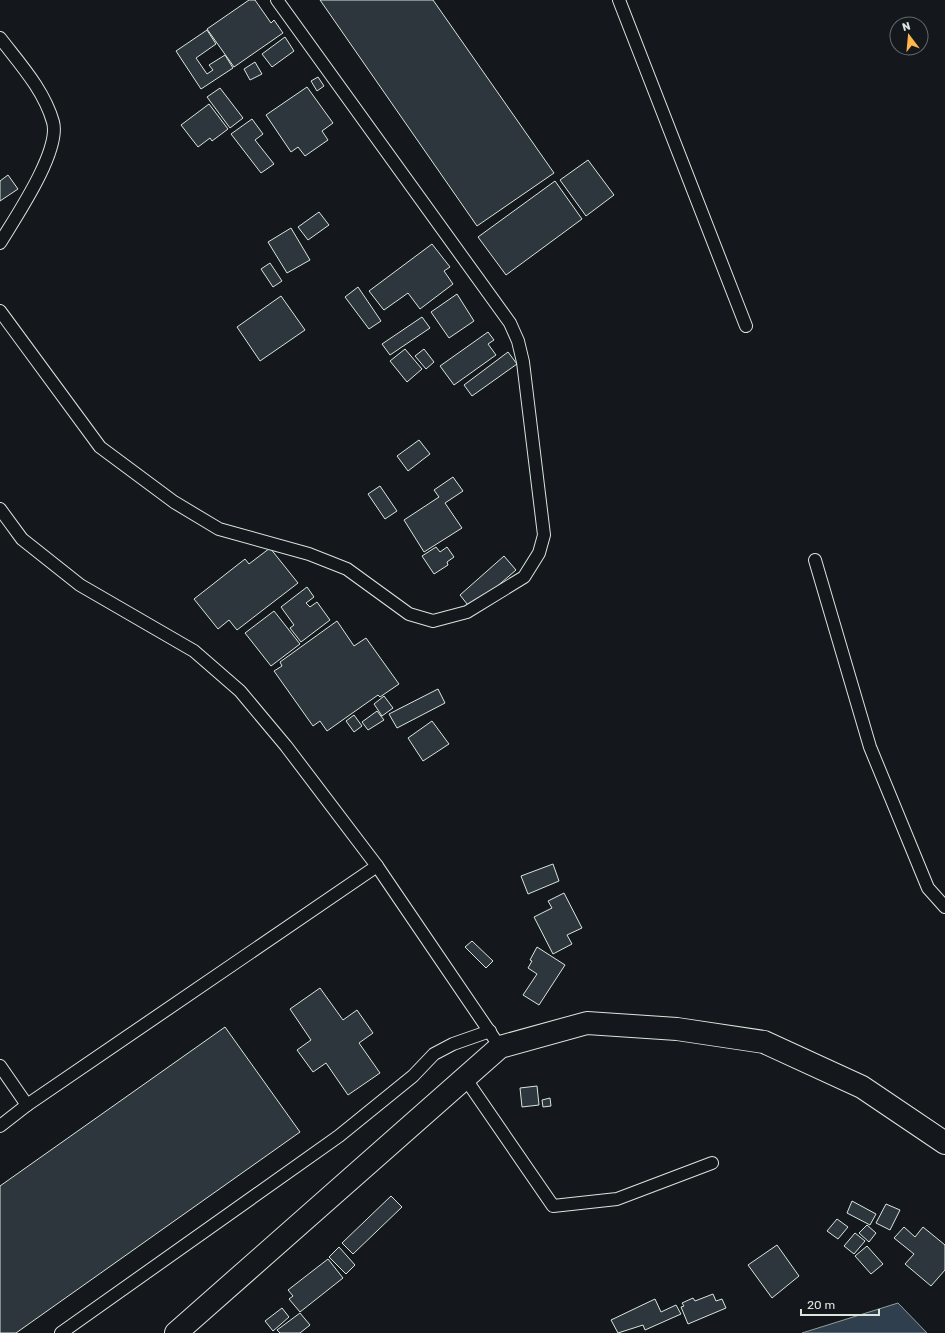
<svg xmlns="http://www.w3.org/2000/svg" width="945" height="1333" viewBox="0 0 945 1333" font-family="Rubik,sans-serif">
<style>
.water{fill:#2f3f4d;stroke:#939e99}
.building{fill:#2c363c;stroke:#d8e6dc}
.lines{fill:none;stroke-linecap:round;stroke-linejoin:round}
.lane-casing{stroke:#d8e6dc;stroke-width:14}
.street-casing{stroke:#d8e6dc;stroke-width:24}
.lane{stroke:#14181c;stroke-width:12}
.street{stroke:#14181c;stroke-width:22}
</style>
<rect width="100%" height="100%" fill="#14181c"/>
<!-- water -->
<path class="water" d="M898 1303 927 1333H802Z"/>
<!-- building -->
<g class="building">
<path d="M249 0H255L271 23 274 20 283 33 234 67 207 29Z"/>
<path d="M320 0H433L554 173 477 226Z"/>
<path d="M207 30 216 44 196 58 207 74 213 70 209 65 225 55 233 68 201 89 176 51Z"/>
<path d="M285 37 294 51 272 67 262 54Z"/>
<path d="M255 62 262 74 250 80 244 69Z"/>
<path d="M318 77 324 86 317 91 311 81Z"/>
<path d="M307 87 333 123 322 131 328 140 305 156 298 147 291 152 266 115Z"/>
<path d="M220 88 243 118 230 128 207 97Z"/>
<path d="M209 104 228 129 212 141 210 138 198 147 181 125Z"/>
<path d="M252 119 263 134 255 140 274 164 261 173 231 134Z"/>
<path d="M588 160 614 195 586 216 560 180Z"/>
<path d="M8 175 18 189 0 201V181Z"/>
<path d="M555 181 582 219 506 275 478 237Z"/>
<path d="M319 212 329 225 308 240 298 227Z"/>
<path d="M291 228 310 260 287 273 268 242Z"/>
<path d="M432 244 450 267 444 271 453 284 420 309 408 293 384 310 383 309 369 291Z"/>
<path d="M270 263 282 281 273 287 261 269Z"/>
<path d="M358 287 381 321 369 329 345 297Z"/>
<path d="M457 294 474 321 449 338 431 312Z"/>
<path d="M281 296 305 330 260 361 237 327Z"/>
<path d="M422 317 430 328 390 355 382 344Z"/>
<path d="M488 332 494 340 488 344 496 355 454 385 440 366Z"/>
<path d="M405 349 422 369 407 382 390 361Z"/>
<path d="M424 349 434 362 426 369 415 356Z"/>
<path d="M508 352 517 364 472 396 464 385Z"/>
<path d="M419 440 430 454 408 471 397 456Z"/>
<path d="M453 477 463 491 445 503 462 528 424 552 404 520 439 497 434 490Z"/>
<path d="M380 486 397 511 385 519 368 494Z"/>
<path d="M436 547 440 552 447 547 454 557 447 562 448 565 434 574 422 556Z"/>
<path d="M270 548 298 583 237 630 229 620 218 629 194 599 245 559 249 564Z"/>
<path d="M504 556 516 570 471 609 460 595Z"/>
<path d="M307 587 314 597 306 603 310 607 317 602 330 620 301 642 290 628 294 625 281 607Z"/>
<path d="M274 611 300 644 271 666 245 633Z"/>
<path d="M337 621 354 646 366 638 399 684 380 697 378 695 327 731 320 721 313 726 274 671 282 666 280 662Z"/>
<path d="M438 689 445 703 397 728 389 714Z"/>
<path d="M384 696 393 708 382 716 374 704Z"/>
<path d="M377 711 384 720 368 730 362 722Z"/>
<path d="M354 715 362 726 354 732 346 721Z"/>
<path d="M432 721 449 744 423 761 408 738Z"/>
<path d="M553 864 559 881 528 894 521 876Z"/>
<path d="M564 893 582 928 567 935 572 944 553 954 534 917 552 908 548 901Z"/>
<path d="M472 941 493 961 486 968 465 947Z"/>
<path d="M537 947 565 965 539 1005 523 995 537 974 528 968 532 961 530 960Z"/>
<path d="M320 988 343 1020 357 1010 373 1033 359 1043 380 1073 348 1095 326 1063 313 1072 297 1050 311 1040 290 1009Z"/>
<path d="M225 1027 300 1132 16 1333H0V1186Z"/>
<path d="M537 1086 539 1105 522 1107 520 1088Z"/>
<path d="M550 1098 551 1106 543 1107 542 1100Z"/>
<path d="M391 1196 402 1207 353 1254 342 1243Z"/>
<path d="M852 1201 876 1214 870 1225 847 1213Z"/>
<path d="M886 1204 900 1210 890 1230 876 1223Z"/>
<path d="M837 1219 848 1227 838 1239 827 1231Z"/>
<path d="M867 1225 876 1233 869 1242 859 1233Z"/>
<path d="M904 1227 915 1237 923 1227 945 1245V1270L931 1286 905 1264 914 1254 894 1238Z"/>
<path d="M855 1233 865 1241 854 1254 844 1246Z"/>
<path d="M777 1245 799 1276 772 1298 748 1265Z"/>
<path d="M867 1246 883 1264 871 1274 855 1256Z"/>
<path d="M339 1247 355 1265 346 1274 329 1257Z"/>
<path d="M328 1259 343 1278 300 1312 289 1299 293 1296 288 1290Z"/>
<path d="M713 1294 716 1301 722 1299 726 1308 688 1324 681 1307 684 1306 682 1303 693 1298 695 1301Z"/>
<path d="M655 1299 661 1312 676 1305 681 1314 645 1330 643 1325 618 1333 611 1320Z"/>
<path d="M282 1308 289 1317 273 1331 265 1321Z"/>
<path d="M300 1313 310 1325 300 1333H280L277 1330Z"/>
</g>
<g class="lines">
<!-- lane casing -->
<g class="lane-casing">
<g id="lane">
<path d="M619 0 746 326"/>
<path d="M0 38C20 64 44 90 53 122 61 151 15 218 0 243"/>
<path d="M0 311 100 447 174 502 219 529 309 554 347 569 409 614 433 621 467 612 524 577 539 553 544 535 523 362 518 341 510 323 277 0"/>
<path d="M0 509 22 539 80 585 194 651 240 691 286 746 377 866 500 1047"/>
<path d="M815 560 870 747 928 888 945 907"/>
<path d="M0 1066 27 1105"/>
<path d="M465 1078 553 1206 617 1199 712 1163"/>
<path d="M0 1126 27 1105 377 866"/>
<path d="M61 1333 339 1136 413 1076 434 1054 453 1044 490 1031"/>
</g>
</g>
<!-- street casing -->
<g class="street-casing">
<path id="street" d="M176 1333 500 1047 587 1023 677 1029 764 1042 862 1087 945 1143"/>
</g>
<!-- lane -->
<use href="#lane" class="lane"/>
<!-- street -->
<use href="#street" class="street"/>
</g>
<!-- north arrow -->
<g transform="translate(909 36) rotate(344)"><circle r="19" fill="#14181c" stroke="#626a69"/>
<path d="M0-3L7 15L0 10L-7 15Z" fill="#ffb74d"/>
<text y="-6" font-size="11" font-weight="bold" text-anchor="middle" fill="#d8e6dc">N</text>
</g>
<!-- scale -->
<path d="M801 1309v6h78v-6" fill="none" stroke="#d8e6dc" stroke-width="2"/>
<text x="807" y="1309" font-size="12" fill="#d8e6dc" stroke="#14181c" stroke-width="3" paint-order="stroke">20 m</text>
</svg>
